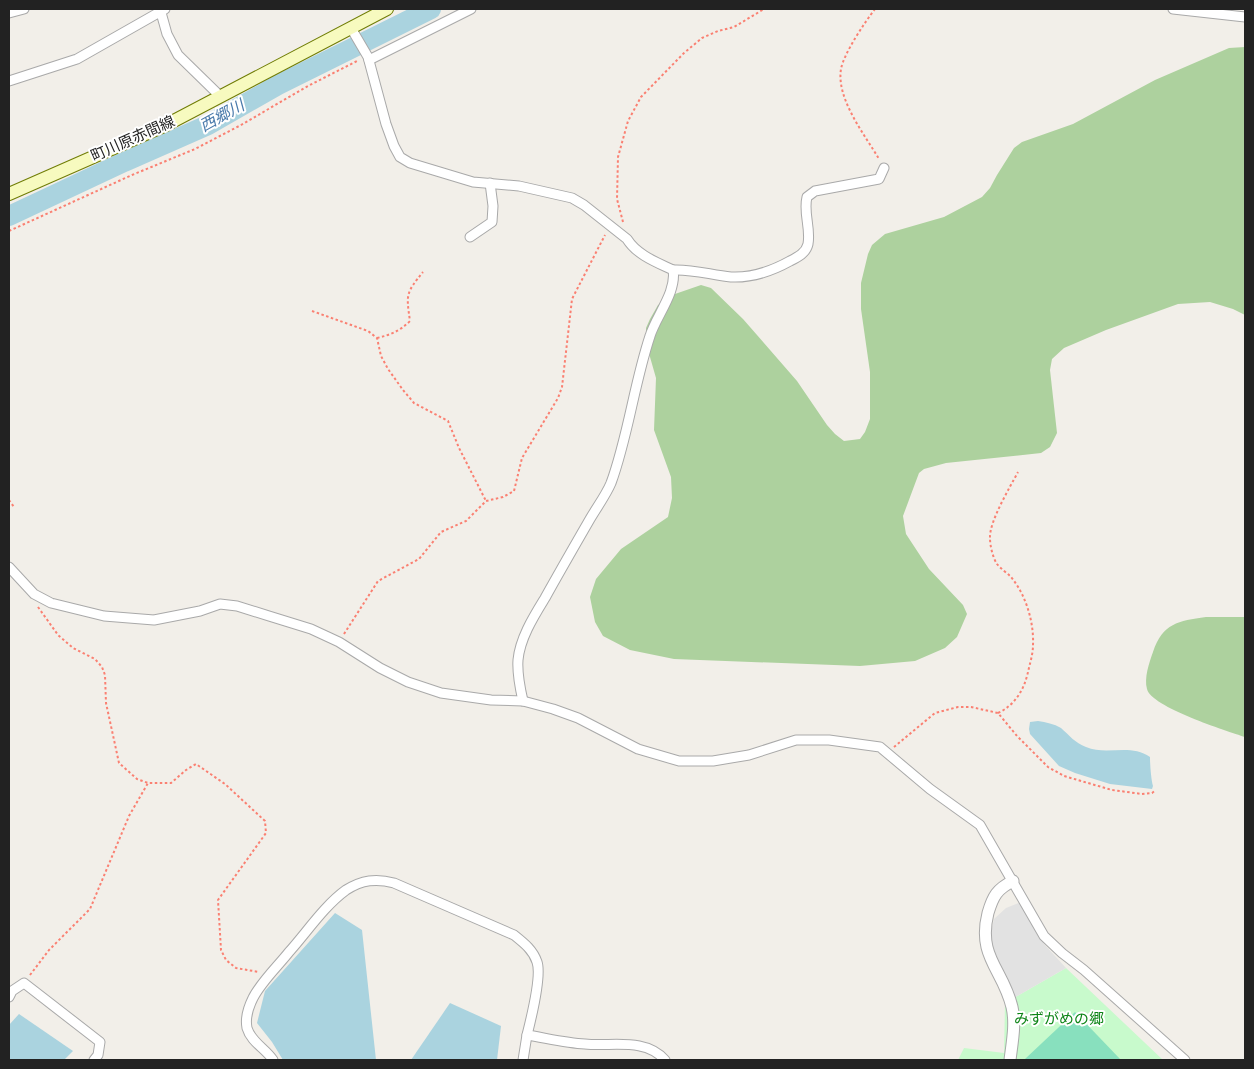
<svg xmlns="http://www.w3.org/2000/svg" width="1254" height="1069" viewBox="0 0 1254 1069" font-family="'Alegreya Sans','Noto Sans JP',sans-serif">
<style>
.forest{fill:#add19e}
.park{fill:#c8facc}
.pitch{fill:#88e0be}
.parking{fill:#e2e2e2}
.water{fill:#aad3df}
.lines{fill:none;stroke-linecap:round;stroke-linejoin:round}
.river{stroke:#aad3df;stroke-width:20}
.minor-casing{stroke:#a9a9a9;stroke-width:11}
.tertiary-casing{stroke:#a9a9a9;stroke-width:13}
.secondary-casing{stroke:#707d05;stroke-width:14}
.path{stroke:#fa8072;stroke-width:2;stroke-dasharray:2.5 2.5;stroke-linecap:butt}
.minor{stroke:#fff;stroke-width:9}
.tertiary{stroke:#fff;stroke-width:11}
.secondary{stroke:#f7fabf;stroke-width:12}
.labels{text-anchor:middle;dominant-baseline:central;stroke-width:4;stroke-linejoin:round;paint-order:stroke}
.street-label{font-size:15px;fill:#222;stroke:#fff}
.park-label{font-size:15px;fill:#0c8416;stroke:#fff}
.water-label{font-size:16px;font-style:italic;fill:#4a7aab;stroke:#fff}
</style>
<rect width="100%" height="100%" fill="#f2efe9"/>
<!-- forest -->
<g class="forest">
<path d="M1245 47V315L1233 309 1210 302 1178 304 1106 330 1064 348 1052 359 1050 370 1057 433 1050 447 1041 453 946 463 924 469 919 473 903 516 906 534 929 569 963 605 967 614 957 637 945 648 915 661 860 666 674 659 630 650 603 636 595 622 590 597 596 579 621 549 668 517 672 498 671 477 654 430 656 378 646 343V328L650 319 658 305 675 294 701 285 711 288 743 319 797 381 827 425 835 434 844 441 860 439 865 432 870 419V372L861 309V283L868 254 872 245 885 234 944 217 982 197 990 188 997 175 1014 148 1022 142 1073 124 1155 80 1229 48Z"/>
<path d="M1206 617H1245V737C1227 731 1151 707 1147 689 1144 678 1149 663 1153 652 1163 623 1178 621 1206 617Z"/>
</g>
<!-- park -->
<path class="park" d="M1066 968 1163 1060H958L964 1048 1004 1053 1005 1003Z"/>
<!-- pitch -->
<path class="pitch" d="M1075 1012 1121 1060H1026L1025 1059Z"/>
<!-- parking -->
<path class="parking" d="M1021 902 1044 944 1066 968 1005 1003 992 960 990 937 994 919 1006 908Z"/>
<!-- water -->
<g class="water">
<path d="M1038 721C1046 722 1054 724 1061 728 1069 735 1075 743 1086 747 1107 756 1130 743 1150 757 1150 764 1151 779 1153 786L1152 789 1110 784 1075 773 1059 766 1030 734 1029 729 1030 722Z"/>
<path d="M335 913 362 930 376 1060H283L272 1042 257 1023 265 991Z"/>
<path d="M450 1003 501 1026 497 1060H411Z"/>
<path d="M19 1014 73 1051 64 1060H9V1025Z"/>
</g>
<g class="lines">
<!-- river -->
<path class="river" d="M9 216 124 162 208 125 278 85 431 9"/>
<!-- minor casing -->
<g class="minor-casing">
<g id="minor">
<path d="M160 9 167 34 178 55 221 97"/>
<path d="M1173 9 1245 17"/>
<path d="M9 13 24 9"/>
<path d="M351 28 368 57 386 124 394 146 400 157 410 163 473 182 519 186 572 198 584 205 627 239C637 255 656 262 673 270 677 292 656 316 650 336 634 384 628 437 611 483 606 495 597 507 590 519 575 545 560 571 545 598 534 616 520 638 518 660 517 674 520 688 523 701"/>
<path d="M369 60 471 9"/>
<path d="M9 81 77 59 165 9"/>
<path d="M470 237 492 222 493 206 490 183"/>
<path d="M673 270C693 269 711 275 731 277 751 278 772 271 790 261 798 257 806 253 808 244 811 228 803 213 807 197L815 191 879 179 884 168"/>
<path d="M9 567 34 594 51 603 104 616 154 620 200 611 220 604 237 606 269 616 311 629 339 642 380 668 408 682 441 693 491 700 523 701 553 709 578 718 638 749 679 761H713L749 755 796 740H829L880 747 930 789 980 825 1044 936 1062 953 1084 970 1185 1060"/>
<path d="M9 997 12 991 24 983 100 1042 98 1055 94 1060"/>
<path d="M273 1060C266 1049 251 1042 247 1028 245 1018 249 1006 253 998 261 982 278 966 289 952 307 932 324 906 346 890 362 880 376 878 394 883L514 935C524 943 533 950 537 962 542 976 531 1019 527 1035"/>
<path d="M523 1060 527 1035C546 1038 566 1043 585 1044 611 1047 645 1037 665 1060"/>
</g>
</g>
<!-- tertiary casing -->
<g class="tertiary-casing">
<path id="tertiary" d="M1010 1060C1012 1043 1016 1024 1012 1007 1003 969 977 957 988 913 993 896 997 889 1013 881"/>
</g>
<!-- secondary casing -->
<g class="secondary-casing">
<path id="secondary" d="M9 194 166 125 387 9"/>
</g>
<!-- path -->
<g class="path">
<path d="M875 9C865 22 844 53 841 69 836 99 865 135 879 159"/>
<path d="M623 222 617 199 618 157 628 121 641 97 684 53 702 38 718 31 734 27 764 9"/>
<path d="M9 231 132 175 195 149 241 125 308 86 359 60"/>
<path d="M312 311 368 331 377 338 381 356 388 369 403 390 414 403 448 421 459 448 486 501"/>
<path d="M377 338C390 335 400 331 410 321 406 294 406 293 423 272"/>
<path d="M9 500 14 507"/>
<path d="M38 607 58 635 73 648 95 659 102 667 105 675 106 703 119 763 137 779 148 783H171L186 770 196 764 225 784 265 821 266 833 218 900 221 950 226 960 236 968 259 972"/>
<path d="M344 634 378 581 419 559 441 532 466 521 486 501 503 497 514 491 522 458 558 398 562 387 572 299 605 235"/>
<path d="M998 713C1015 705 1024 690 1028 672 1030 663 1033 654 1033 645 1034 622 1026 595 1011 577 1007 573 1001 569 997 564 993 558 990 546 990 538 989 522 1010 487 1018 472"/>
<path d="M894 747 935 713 958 707H971L998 713 1017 736 1048 767 1064 776 1112 790 1142 794 1152 793 1156 790"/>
<path d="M30 975 49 950 90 909 129 816 148 783"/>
</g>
<!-- minor -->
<use href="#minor" class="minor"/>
<!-- tertiary -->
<use href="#tertiary" class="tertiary"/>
<!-- secondary -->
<use href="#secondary" class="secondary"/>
</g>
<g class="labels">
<!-- street labels -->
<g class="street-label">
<text transform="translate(133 139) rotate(-24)">町川原赤間線</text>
</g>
<!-- park labels -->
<g class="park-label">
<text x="1059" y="1019">みずがめの郷</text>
</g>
<!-- water labels -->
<g class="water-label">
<text transform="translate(222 116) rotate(-29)">西郷川</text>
</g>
</g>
<!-- border -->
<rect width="1254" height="1069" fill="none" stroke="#222222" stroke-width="20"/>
</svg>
